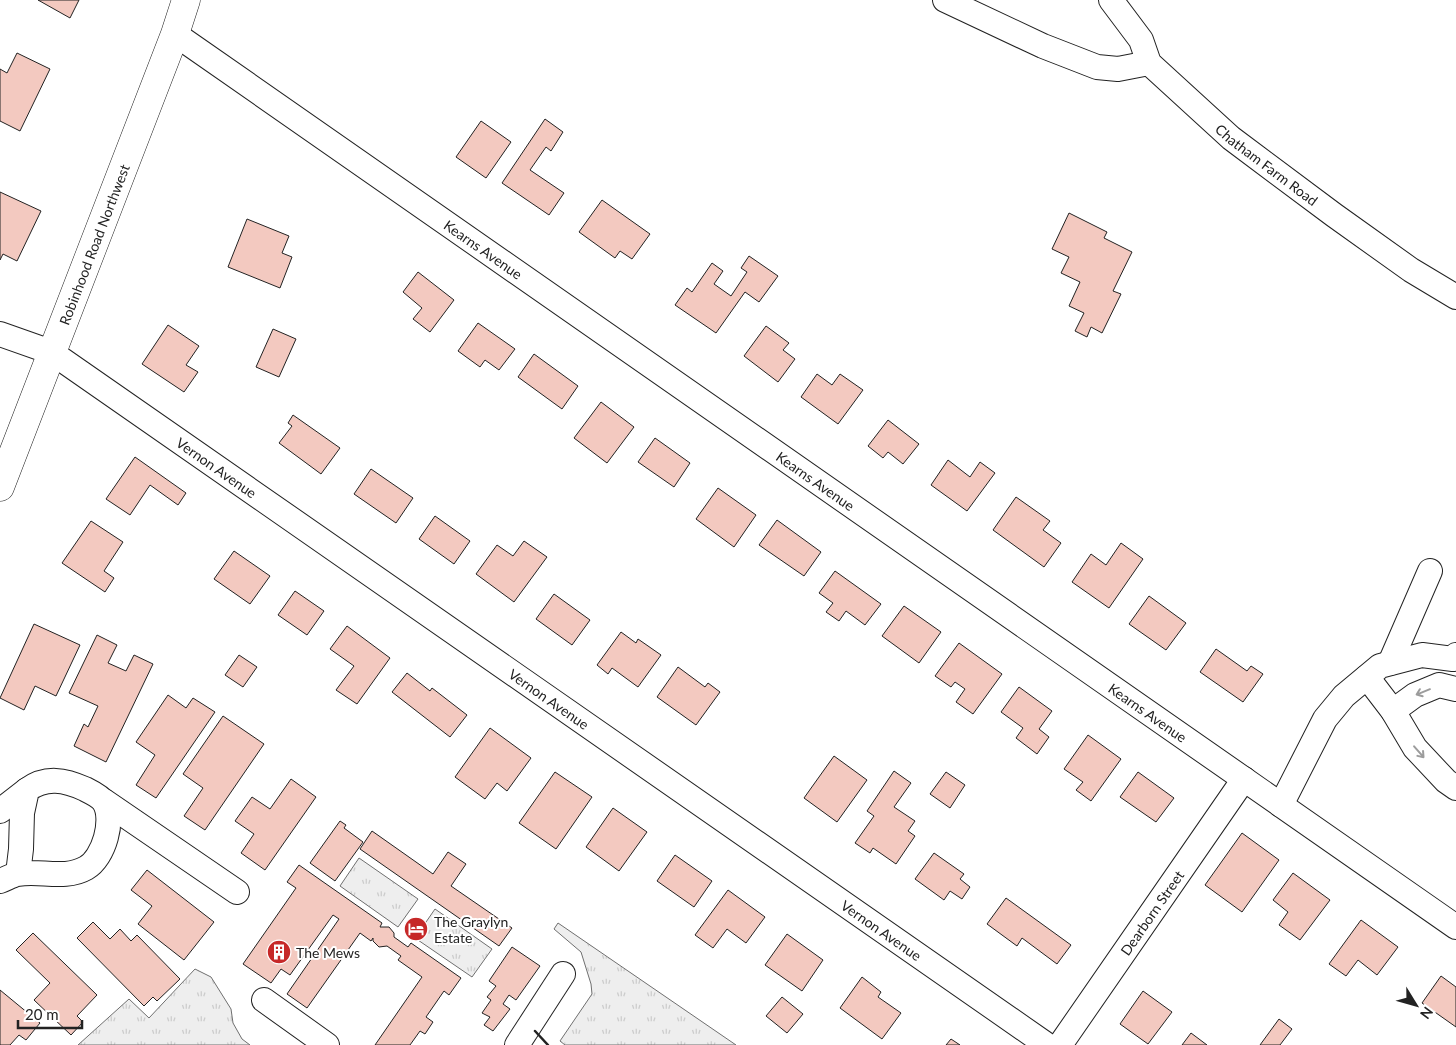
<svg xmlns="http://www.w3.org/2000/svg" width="1456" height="1045" viewBox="0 0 1456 1045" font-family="Lato,sans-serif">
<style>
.grass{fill:url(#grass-tufts);stroke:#6f6f6f}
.building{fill:#f3c9c0;stroke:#222}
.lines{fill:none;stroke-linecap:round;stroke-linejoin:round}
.minor-casing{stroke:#222;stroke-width:26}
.major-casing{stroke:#222;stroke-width:29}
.minor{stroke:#fff;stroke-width:24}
.major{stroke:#fff;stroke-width:28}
.wall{stroke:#222;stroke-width:2.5}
.oneway{stroke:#9c9c9c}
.labels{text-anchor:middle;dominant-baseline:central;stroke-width:4;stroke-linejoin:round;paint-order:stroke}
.street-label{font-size:14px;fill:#222;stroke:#fff}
.poi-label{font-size:14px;fill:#222;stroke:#fff;text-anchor:start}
</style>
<defs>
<pattern id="grass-tufts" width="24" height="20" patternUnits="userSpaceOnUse" patternTransform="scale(1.25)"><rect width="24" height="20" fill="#eee"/><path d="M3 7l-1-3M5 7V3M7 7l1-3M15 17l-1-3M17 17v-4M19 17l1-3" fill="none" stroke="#ccc"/></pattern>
</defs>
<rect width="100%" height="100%" fill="#fff"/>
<!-- grass -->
<g class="grass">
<path d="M359 858 418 899 398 927 340 886Z"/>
<path d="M435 909 492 949 472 977 415 938Z"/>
<path d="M558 923 736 1045H565L560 1041 592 994 591 984 581 952 554 929Z"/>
<path d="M195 969 211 977 231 1009 233 1023 242 1039 250 1045H78L129 999 149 1018Z"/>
</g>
<!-- building -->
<g class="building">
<path d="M38 0H79L70 18Z"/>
<path d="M17 53 50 69 20 131 0 121V69L7 73Z"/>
<path d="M545 119 563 132 551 151 546 147 530 170 564 193 549 215 502 183Z"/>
<path d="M481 121 511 142 486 178 456 157Z"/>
<path d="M0 192 41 211 17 261 3 254 0 260Z"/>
<path d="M602 200 650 234 632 259 620 251 615 258 579 232Z"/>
<path d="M1069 213 1107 232 1104 238 1132 252 1113 291 1121 294 1102 333 1091 327 1087 337 1075 331 1084 313 1069 306 1080 282 1061 273 1069 257 1052 249Z"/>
<path d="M247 219 289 236 282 253 292 257 280 288 228 267Z"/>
<path d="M749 256 778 276 759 302 745 292 716 333 675 305 687 288 692 292 712 263 723 271 714 284 731 296 747 272 741 268Z"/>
<path d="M418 272 454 300 430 332 413 319 422 308 403 292Z"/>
<path d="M478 323 515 349 499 370 485 360 480 367 458 351Z"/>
<path d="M168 325 199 346 186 365 198 372 184 392 142 364Z"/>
<path d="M766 326 789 343 783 350 795 359 778 382 744 356Z"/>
<path d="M273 329 296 339 279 377 256 367Z"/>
<path d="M534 354 578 386 562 409 518 377Z"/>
<path d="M817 374 832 385 840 374 863 390 838 424 801 397Z"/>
<path d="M601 402 634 427 607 463 574 438Z"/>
<path d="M293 415 340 448 321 474 279 443 292 426 288 423Z"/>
<path d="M888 420 919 444 903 464 888 452 883 458 868 446Z"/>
<path d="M655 438 690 463 674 487 638 462Z"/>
<path d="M135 457 186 493 178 505 150 485 130 515 106 499Z"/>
<path d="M948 460 970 477 980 462 995 473 967 511 931 485Z"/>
<path d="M371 469 413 498 396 523 354 494Z"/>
<path d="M718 488 756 515 734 547 696 519Z"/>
<path d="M1016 497 1050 521 1043 530 1061 543 1044 567 993 530Z"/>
<path d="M435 516 470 541 454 564 419 539Z"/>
<path d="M777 520 821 552 804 576 759 545Z"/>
<path d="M91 521 123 542 104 571 114 578 105 592 62 563Z"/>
<path d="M524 541 547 557 514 602 476 574 497 545 513 556Z"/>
<path d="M1121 543 1143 559 1109 608 1072 582 1091 554 1106 565Z"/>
<path d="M234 551 270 576 250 604 214 579Z"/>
<path d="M835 571 881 604 865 625 846 611 839 621 826 612 833 603 819 593Z"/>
<path d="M295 591 324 611 307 635 278 615Z"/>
<path d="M554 594 590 620 572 645 536 619Z"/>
<path d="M1149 596 1186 623 1166 650 1129 624Z"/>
<path d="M904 606 941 632 919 663 882 636Z"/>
<path d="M34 624 80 645 56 696 35 686 24 710 0 698Z"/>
<path d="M347 626 390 658 357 704 336 690 354 666 330 649Z"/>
<path d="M621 632 636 643 638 639 661 655 638 687 612 668 608 674 597 665Z"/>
<path d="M97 635 117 645 108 663 126 671 134 655 153 664 106 762 74 746 84 724 88 727 98 706 69 693Z"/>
<path d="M959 643 1002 674 973 714 956 702 965 689 955 682 951 687 935 676Z"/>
<path d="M1216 649 1247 671 1251 666 1263 674 1243 702 1200 672Z"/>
<path d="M239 655 257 667 243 687 225 675Z"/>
<path d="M678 667 705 687 708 683 720 692 696 725 657 697Z"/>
<path d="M407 673 430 691 432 688 467 715 450 737 392 692Z"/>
<path d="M1019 687 1052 711 1039 729 1049 737 1037 754 1016 738 1023 728 1001 712Z"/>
<path d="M168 695 186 708 193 698 215 712 156 798 136 785 155 755 136 742Z"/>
<path d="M223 716 264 744 205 830 184 816 203 788 183 774Z"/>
<path d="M490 728 531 758 507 791 497 783 485 799 455 777Z"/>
<path d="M1088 735 1121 759 1091 801 1076 790 1083 782 1064 769Z"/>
<path d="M834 756 867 780 837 822 804 798Z"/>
<path d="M894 771 911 783 894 807 915 821 908 831 915 836 896 864 873 848 870 853 855 843 874 816 867 811Z"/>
<path d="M555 772 592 797 556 849 519 823Z"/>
<path d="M946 772 965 785 950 808 930 794Z"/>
<path d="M1138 772 1174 798 1156 822 1120 797Z"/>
<path d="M291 779 316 797 265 870 241 853 254 834 235 821 252 797 270 809Z"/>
<path d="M613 808 647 832 619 871 586 847Z"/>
<path d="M340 821 346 825 344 828 363 842 335 881 310 863Z"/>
<path d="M372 831 433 874 448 852 466 864 451 886 512 928 499 946 360 849Z"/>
<path d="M1242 833 1279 860 1242 912 1205 885Z"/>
<path d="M934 853 964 874 960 879 970 887 962 899 950 891 944 900 915 879Z"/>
<path d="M675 855 712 881 694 907 657 881Z"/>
<path d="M299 865 382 923 380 927H389L394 933V937L408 947 411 943 461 978 449 995 444 991 426 1017 433 1022 425 1034 420 1031 410 1045H375L422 977 398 960 401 956 387 946 379 947 373 941V938L371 941 360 933 307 1008 287 994 339 919 333 915 290 975 281 969 271 983 243 964 296 888 287 882Z"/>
<path d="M147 870 214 922 184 960 138 924 152 906 131 890Z"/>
<path d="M1293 873 1330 900 1300 940 1279 925 1288 912 1273 900Z"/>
<path d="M728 890 765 917 746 943 727 929 713 948 695 935Z"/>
<path d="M1006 898 1071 945 1057 964 1022 938 1017 946 987 924Z"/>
<path d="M1361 920 1398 947 1377 975 1358 960 1346 976 1329 964Z"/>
<path d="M93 922 110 939 120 929 131 941 137 935 180 979 157 1001 153 997 144 1006 77 938Z"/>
<path d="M33 933 97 995 77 1016 83 1022 71 1035 34 1000 50 983 16 950Z"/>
<path d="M787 934 823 960 802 991 765 965Z"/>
<path d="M512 947 540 966 516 1000 509 995 503 1004 510 1009 493 1031 484 1025 490 1017 482 1013 491 1000 487 997 496 986 489 981Z"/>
<path d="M1441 976 1456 987V1027L1422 1003Z"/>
<path d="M862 977 881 992 878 997 901 1013 882 1039 840 1008Z"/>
<path d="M0 990 40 1023 26 1040 19 1035 10 1045H0Z"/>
<path d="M1143 991 1172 1012 1148 1044 1120 1024Z"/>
<path d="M782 997 803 1014 787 1033 766 1016Z"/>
<path d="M1279 1019 1292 1029 1280 1045H1260Z"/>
<path d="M1191 1033 1207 1045H1182Z"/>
<path d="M951 1039 960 1045H946Z"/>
</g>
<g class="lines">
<!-- minor casing -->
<g class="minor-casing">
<g id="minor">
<path d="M945 0 1043 46 1097 67 1118 69 1149 63"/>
<path id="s1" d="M1111 0 1141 40 1149 63 1231 138 1334 215 1411 270 1456 297"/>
<path id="s2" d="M175 34 1456 927"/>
<path id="s3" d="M0 334 51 352 1047 1045"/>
<path d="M1390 663 1430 571"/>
<path d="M1367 677 1393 711 1415 748 1446 781 1456 788"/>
<path d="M1393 711 1415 695 1439 685 1456 689"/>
<path d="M104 801 237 892"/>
<path d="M1281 805 1325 719 1344 696 1380 666 1422 655 1453 659 1456 655"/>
<path d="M0 811 27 790"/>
<path d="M0 881C6 879 12 875 18 874 40 870 65 880 86 868 104 858 115 819 104 802 101 797 91 792 85 789 65 780 46 776 27 790L22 813 21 849 18 874"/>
<path d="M264 1000 327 1045"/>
<path d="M517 1045 563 974"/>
<path id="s4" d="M1060 1045 1244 779"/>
</g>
</g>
<!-- major casing -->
<g class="major-casing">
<g id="major">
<path id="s5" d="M0 487 175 34 186 0"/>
</g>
</g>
<!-- minor -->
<use href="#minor" class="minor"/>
<!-- major -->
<use href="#major" class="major"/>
<!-- wall -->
<path class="wall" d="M535 1031 548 1045"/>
</g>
<!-- one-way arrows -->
<defs><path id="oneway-shaft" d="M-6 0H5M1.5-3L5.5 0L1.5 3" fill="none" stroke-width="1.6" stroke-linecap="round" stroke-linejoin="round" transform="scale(1.25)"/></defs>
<g class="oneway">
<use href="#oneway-shaft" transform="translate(1423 692) rotate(158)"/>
<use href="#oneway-shaft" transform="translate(1419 752) rotate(49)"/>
</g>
<!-- icons -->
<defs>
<g id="hotel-disc" transform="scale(1.25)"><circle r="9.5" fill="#c62828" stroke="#fff"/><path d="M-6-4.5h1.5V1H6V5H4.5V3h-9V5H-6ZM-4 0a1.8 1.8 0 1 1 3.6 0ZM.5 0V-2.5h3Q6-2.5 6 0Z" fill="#fff"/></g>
<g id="building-disc" transform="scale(1.25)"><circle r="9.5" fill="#c62828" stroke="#fff"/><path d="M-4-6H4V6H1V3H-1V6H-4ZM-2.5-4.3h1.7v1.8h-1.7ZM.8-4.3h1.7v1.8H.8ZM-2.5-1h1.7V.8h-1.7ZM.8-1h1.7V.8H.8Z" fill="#fff"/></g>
</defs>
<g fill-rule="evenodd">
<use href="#hotel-disc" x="416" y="929"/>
<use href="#building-disc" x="279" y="952"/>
</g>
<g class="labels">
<!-- street labels -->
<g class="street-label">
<text stroke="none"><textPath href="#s1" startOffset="230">Chatham Farm Road</textPath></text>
<text stroke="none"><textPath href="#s5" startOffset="260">Robinhood Road Northwest</textPath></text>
<text stroke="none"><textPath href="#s2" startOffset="376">Kearns Avenue</textPath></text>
<text stroke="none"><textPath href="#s3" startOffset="256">Vernon Avenue</textPath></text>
<text stroke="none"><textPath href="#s2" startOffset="781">Kearns Avenue</textPath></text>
<text stroke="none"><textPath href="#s3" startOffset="661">Vernon Avenue</textPath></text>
<text stroke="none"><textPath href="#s2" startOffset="1186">Kearns Avenue</textPath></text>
<text stroke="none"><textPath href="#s4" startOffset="161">Dearborn Street</textPath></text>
<text stroke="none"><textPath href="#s3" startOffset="1066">Vernon Avenue</textPath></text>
</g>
<!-- poi labels -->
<g class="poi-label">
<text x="434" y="921">The Graylyn<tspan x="434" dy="16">Estate</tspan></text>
<text x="296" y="952">The Mews</text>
</g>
</g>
<!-- north arrow -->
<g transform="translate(1416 1005) rotate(127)" stroke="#ffffff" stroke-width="4" paint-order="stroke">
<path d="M0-4L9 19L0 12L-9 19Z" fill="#222222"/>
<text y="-8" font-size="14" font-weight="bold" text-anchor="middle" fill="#222222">N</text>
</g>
<!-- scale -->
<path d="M18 1020v8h64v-8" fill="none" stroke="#222222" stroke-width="2.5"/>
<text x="25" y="1020" font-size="15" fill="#222222" stroke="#ffffff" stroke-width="4" paint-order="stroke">20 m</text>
</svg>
